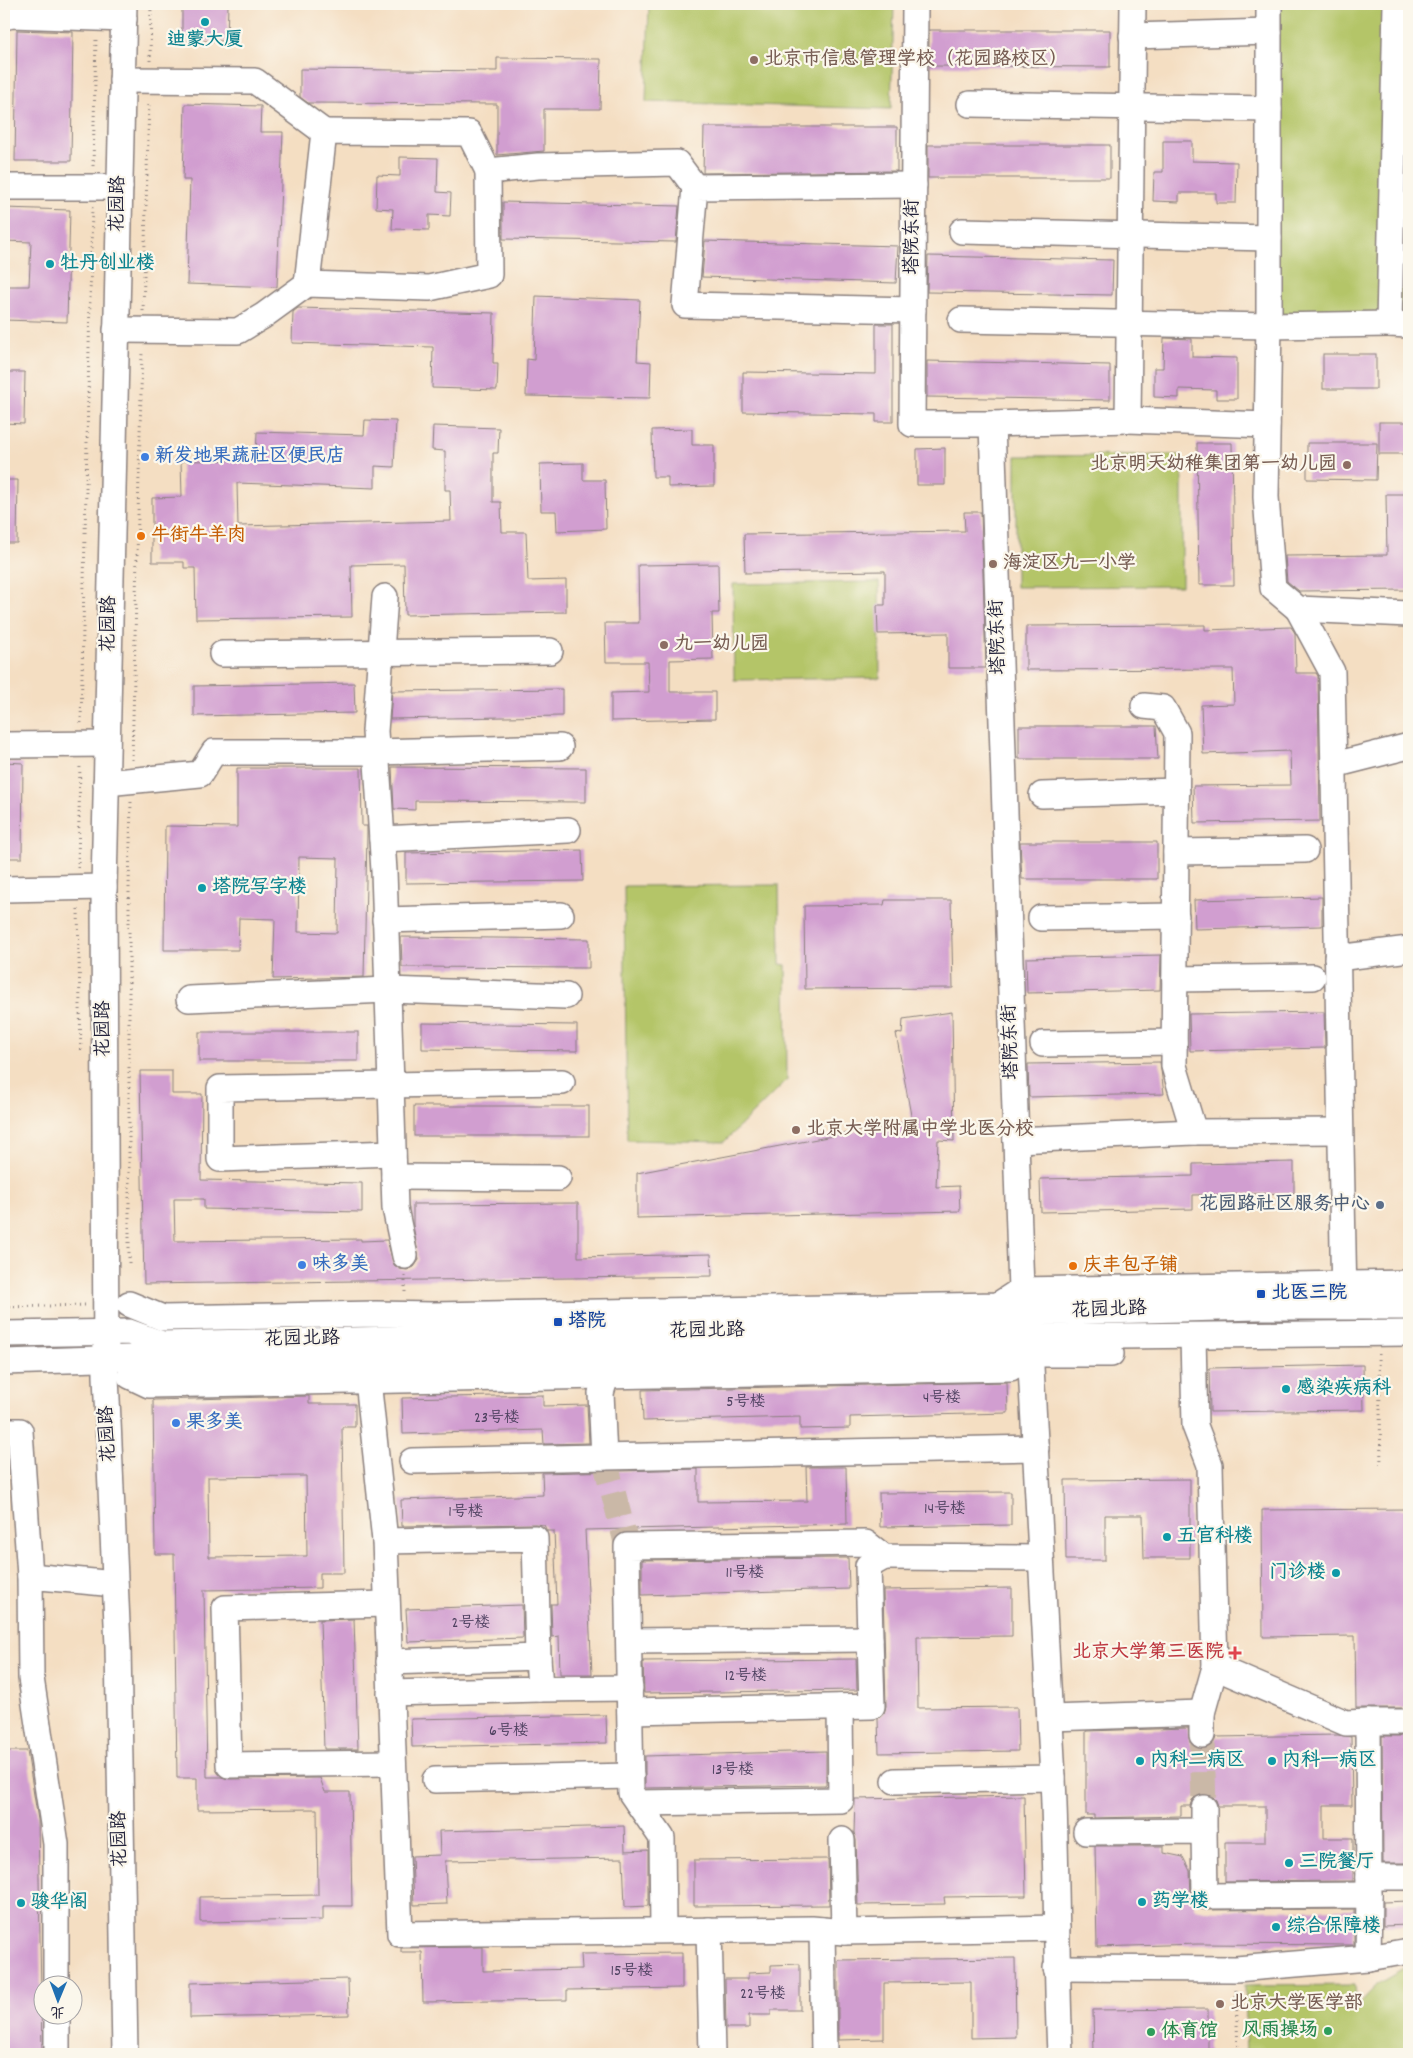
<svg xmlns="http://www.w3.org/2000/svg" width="1413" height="2058" viewBox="0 0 1413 2058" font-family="Dekko,'LXGW WenKai TC',sans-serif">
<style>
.green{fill:#b4c568;stroke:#6b7452}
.building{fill:#d19ed0;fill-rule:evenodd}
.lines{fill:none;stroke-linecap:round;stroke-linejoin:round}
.minor-tunnel{stroke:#cab8a7;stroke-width:25;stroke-dasharray:25 12;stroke-linecap:butt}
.minor-casing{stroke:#8b807e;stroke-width:28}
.path{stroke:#8b807e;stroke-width:3;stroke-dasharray:1 4;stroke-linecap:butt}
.minor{stroke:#fff;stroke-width:25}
.culture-dot{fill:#0f9aa8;stroke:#fbf7ec;stroke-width:2}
.education-dot{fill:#8d6e63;stroke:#fbf7ec;stroke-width:2}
.shop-dot{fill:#3f7fe0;stroke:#fbf7ec;stroke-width:2}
.food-dot{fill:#e8710a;stroke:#fbf7ec;stroke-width:2}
.service-dot{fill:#5c6f8a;stroke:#fbf7ec;stroke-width:2}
.transit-dot{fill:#1a4fb4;stroke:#fbf7ec;stroke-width:2}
.health-dot{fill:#e0444e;stroke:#fbf7ec;stroke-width:2}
.leisure-dot{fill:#2e9e5b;stroke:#fbf7ec;stroke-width:2}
.labels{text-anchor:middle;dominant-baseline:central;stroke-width:4.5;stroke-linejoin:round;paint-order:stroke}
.number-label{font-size:16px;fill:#4e4160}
.culture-label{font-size:19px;font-weight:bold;fill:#0d838f;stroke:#fbf7ec;text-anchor:start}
.education-label{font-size:19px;font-weight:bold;fill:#785e54;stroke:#fbf7ec;text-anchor:start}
.street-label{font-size:19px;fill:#22223b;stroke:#fbf7ec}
.shop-label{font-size:19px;font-weight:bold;fill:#366cbe;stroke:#fbf7ec;text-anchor:start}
.food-label{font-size:19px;font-weight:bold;fill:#c56008;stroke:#fbf7ec;text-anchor:start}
.service-label{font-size:19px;font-weight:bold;fill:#4e5e75;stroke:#fbf7ec;text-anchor:end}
.transit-label{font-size:19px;font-weight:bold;fill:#164399;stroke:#fbf7ec;text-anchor:start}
.health-label{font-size:19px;font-weight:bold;fill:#be3a42;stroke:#fbf7ec;text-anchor:end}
.leisure-label{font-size:19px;font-weight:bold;fill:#27864d;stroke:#fbf7ec;text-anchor:end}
</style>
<rect width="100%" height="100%" fill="#fbf7ec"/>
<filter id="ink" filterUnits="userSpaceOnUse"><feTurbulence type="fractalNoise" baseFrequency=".02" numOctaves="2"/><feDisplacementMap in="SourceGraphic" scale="10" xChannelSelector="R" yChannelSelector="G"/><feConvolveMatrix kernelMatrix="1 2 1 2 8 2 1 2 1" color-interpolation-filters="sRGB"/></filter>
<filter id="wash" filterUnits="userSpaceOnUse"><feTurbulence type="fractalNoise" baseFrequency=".0096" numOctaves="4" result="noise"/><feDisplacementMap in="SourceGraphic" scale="20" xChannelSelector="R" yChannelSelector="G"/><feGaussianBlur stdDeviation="1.12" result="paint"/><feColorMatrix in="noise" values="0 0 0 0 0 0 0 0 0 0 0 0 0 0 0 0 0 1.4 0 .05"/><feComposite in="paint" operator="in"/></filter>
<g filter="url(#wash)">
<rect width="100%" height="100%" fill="#f4dec2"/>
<!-- green -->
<g class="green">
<path d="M649 4H894L891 109 646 102Z"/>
<path d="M1271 4H1403L1401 315 1267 314Z"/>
<path d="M1182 455V586L1016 587V456Z"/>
<path d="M879 582 880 678 734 680 733 584Z"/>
<path d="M779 885 780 964 786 965 787 1080 724 1142 627 1140 624 886Z"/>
<path d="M1409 1966V2054H1247L1245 1986 1354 1985 1356 2007 1379 1983Z"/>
</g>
<g id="blocks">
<!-- building -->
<g class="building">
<path d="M182 4H228L227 41H182Z"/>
<path d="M17 30 73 32 71 161H15Z"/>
<path d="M929 30H1110V67L929 66Z"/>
<path d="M497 58 601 59 600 109H544V151L497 155V104L308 103 300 97V69L497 71Z"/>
<path d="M185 104 261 106 260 132H283L277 287 187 284 190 180H183Z"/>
<path d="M704 127H897V171L703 173Z"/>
<path d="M1163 141H1192V161L1237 162 1236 203H1216V193H1179V202L1153 201 1154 172H1163Z"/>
<rect x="928" y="145" width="182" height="33"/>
<path d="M400 157 438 158 437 192 451 193 450 216 429 215V230L392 229 393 209 376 208 377 175 400 176Z"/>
<path d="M503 202 679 206 676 242 503 239Z"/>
<path d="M4 208 70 210 67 322 4 320V286H29L31 242 4 241Z"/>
<path d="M705 241 898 246 896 283 702 277Z"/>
<path d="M928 256 1113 260 1112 295 927 292Z"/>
<path d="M536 296 640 300 637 361 651 362 650 398 526 396 527 359 534 360Z"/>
<path d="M298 308 494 313 493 363H498L497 390 432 388 433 347 292 343 293 312Z"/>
<path d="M876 324H893V422H876V414L743 412V372L876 374Z"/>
<path d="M1164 338 1192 339V357L1237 358V399H1216V390L1179 389V398L1154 397V368H1163Z"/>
<rect x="1323" y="354" width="53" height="35"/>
<path d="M927 361 1110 365V400L927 397Z"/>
<path d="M4 372H25L24 424 4 423Z"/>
<path d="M365 420 396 421 394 467 375 466V488L237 483 238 526 451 521 450 490H445V451L432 450 433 426 499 428 498 453H493V502H501L502 532H526L528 581 566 580V612L405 615 404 564 351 565 352 617 196 619 195 568H184V562H152V498L182 497 181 461 256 460 257 432 364 435Z"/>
<rect x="1379" y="422" width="30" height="32"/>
<path d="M692 429V445H714V486L668 487V477H653L652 430Z"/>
<path d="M1197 443H1232L1234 585H1199Z"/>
<path d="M1307 443H1377L1376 480 1307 479Z"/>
<path d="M945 448V485H917V449Z"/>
<path d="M583 463V480H605L606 529 557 531 556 511H541L540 464Z"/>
<path d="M4 480H18L17 543H4Z"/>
<path d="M1386 494H1409V590L1299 591 1287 581 1285 556 1387 555Z"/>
<path d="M964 512H981L986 668H948V633L878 634 877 605H885V571L745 573 744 534 965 531Z"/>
<path d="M718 564 719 613H712L713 659 670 660V692H715V719L611 721V693L649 692 648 662H606L605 623H639L638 565Z"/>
<path d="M1205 625V630L1291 627 1295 633 1296 673H1316L1318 676 1320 821 1194 823 1193 786 1291 785 1290 751 1203 754 1201 705 1234 704 1233 669 1026 670V626Z"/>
<path d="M354 683 355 713 194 716V686Z"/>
<path d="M562 689V716L390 719 392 691Z"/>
<path d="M1019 726H1156L1158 759H1019Z"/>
<path d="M4 762 23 763 22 858H4Z"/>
<path d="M392 767 586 768V802L415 801V810L394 809Z"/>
<path d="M237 768H361L362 826H367V834L364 977 273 979 275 919 239 918 238 950H164L165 826 237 827ZM299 857 338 858 337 933 298 932Z"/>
<path d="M1020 842H1157V879H1022Z"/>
<path d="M582 850 583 881 406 883V853Z"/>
<path d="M1322 897V926L1195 929 1194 900Z"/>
<path d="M885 900H951L953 988 805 989 804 906 884 905Z"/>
<path d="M401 937 589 939V968L402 967Z"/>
<path d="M1161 955 1160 990 1027 993 1026 958Z"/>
<path d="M952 1012 954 1141 938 1140 936 1187 959 1186 960 1211 637 1218V1173L912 1121 896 1033 902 1034 903 1019Z"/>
<path d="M1324 1012 1325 1048 1190 1051 1189 1014Z"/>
<path d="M422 1023 577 1025V1051L422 1049Z"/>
<rect x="199" y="1032" width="159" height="29"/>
<path d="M1160 1062 1164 1094 1029 1097 1028 1064Z"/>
<path d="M140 1071H172V1094H202L201 1180 362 1183V1212L204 1209V1199H174L175 1241 361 1239V1241L387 1240 394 1265 400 1269 407 1270 414 1267 419 1260 413 1225V1204L578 1203V1257L711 1254 712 1276 144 1284Z"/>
<rect x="414" y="1106" width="175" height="30"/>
<path d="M1294 1162V1193L1193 1195V1209L1041 1212 1040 1179 1193 1176V1164Z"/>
<path d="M1363 1365 1364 1410 1210 1412 1209 1368Z"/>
<path d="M1007 1382 1008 1413 850 1417V1428L800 1429V1417L643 1421 642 1390Z"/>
<path d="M543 1395V1406L587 1405 589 1443 544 1444 543 1430 403 1434 402 1398Z"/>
<path d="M309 1396V1404H355V1427H342L344 1573H320V1588L204 1590 207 1777H221L229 1779 320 1778 325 1792H350L352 1906H323V1920L200 1922V1897L318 1895 317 1809 197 1810V1778H177L174 1554H155L153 1400ZM306 1476 307 1556 209 1557 208 1477Z"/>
<path d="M806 1467H846L847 1524 585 1530 592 1674H560L559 1636 552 1637 551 1604H557L554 1531H547L544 1525 535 1524 402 1526 401 1500 543 1495 542 1473 698 1469V1502L807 1501Z"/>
<path d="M1190 1479V1558H1144L1143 1515H1105V1560H1066L1065 1480Z"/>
<path d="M1011 1492V1525L880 1527 879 1493Z"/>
<path d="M1409 1509V1708H1356L1355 1636 1263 1637 1262 1510Z"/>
<path d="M848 1558 849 1589 642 1595V1560Z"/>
<path d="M1012 1588V1636L917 1637 918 1708 1017 1707 1018 1751 879 1753 878 1719 884 1713 886 1706 883 1590Z"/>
<path d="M522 1605 523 1638 408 1642 406 1609Z"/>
<path d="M354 1619 358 1749H324L320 1620Z"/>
<path d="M856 1659 857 1690 644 1693 643 1661Z"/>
<path d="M606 1715 607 1743 412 1747 411 1719Z"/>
<path d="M1188 1728 1190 1743 1195 1748 1202 1749 1210 1747 1214 1743 1216 1737 1338 1735 1351 1737 1352 1805H1324V1838H1353V1881L1225 1882V1842H1265V1806H1218L1216 1800 1212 1796 1204 1794 1196 1796 1192 1800 1190 1806H1181V1816L1094 1818V1815H1086V1731Z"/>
<path d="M1382 1736H1409V1863H1383Z"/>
<path d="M4 1751H27L38 1820 42 2054H4Z"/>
<path d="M826 1751V1785L645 1788V1756Z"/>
<path d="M1024 1796 1026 1896 944 1897 945 1904 858 1905 856 1840 854 1833 855 1799Z"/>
<path d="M624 1826 625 1851 648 1850V1906L625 1907 623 1858 445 1861 447 1904 414 1905 412 1856 440 1855 439 1831Z"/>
<path d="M1095 1846H1164V1853L1183 1857 1190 1871 1191 1897 1196 1908 1205 1910 1354 1909V1945L1198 1944 1097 1947Z"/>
<path d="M828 1859 829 1905 694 1906V1860Z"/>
<path d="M1409 1901V1925L1383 1926V1902Z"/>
<path d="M483 1947V1971L582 1969 581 1954 682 1953V1988L567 1990V2000L423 2002 422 1952H401V1948Z"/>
<path d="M1015 1958 1016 2037 971 2038V1982L884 1983V2039L838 2040V1960Z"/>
<path d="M800 1964V2010H771V2015H749V2028H726L725 1979H748V1973L771 1972V1965Z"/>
<path d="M348 1979 349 2015 190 2018V1983Z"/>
<path d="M1208 2009V2054H1094L1093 2010Z"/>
</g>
</g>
</g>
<g filter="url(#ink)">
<use href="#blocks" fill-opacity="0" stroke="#8b807e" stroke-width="1"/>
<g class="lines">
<!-- minor-tunnel -->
<g class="minor-tunnel">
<path d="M604 1457 627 1546"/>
<path d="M1202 1735 1204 1808"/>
</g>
<!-- minor casing -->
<g class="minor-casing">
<g id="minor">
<path d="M124 4 104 887 106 1376 118 1646 125 2054"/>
<path d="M915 4 912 424H992L1021 1290 1031 1367 1053 1778C1057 1870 1056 1962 1060 2054"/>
<path d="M1269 4V321L1266 497 1273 588 1298 609 1409 614"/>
<path d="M4 17 12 15 124 19"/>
<path d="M1132 36 1269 32"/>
<path d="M122 80 255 81 324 132"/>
<path d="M970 104 1269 109"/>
<path d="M4 187H120"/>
<path d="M962 231 1269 238"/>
<path d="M307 284 324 132 469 133 488 171"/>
<path d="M913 310 685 305 695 187 914 185"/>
<path d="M961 320 1269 326 1389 324 1396 4"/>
<path d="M1389 324 1409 325"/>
<path d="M116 330 238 331 263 316 307 284 429 288 489 275 488 171 538 166 677 163 695 187"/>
<path d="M1128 420 1267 425"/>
<path d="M992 424 1128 420 1133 4"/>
<path d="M385 597 375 731 384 871 395 1208 405 1256"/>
<path d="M1298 609 1332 672 1344 1300"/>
<path d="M222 654 550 651"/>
<path d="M1144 706 1163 708 1177 733 1174 1066 1194 1132"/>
<path d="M4 745 107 744"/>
<path d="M1334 765 1409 746"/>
<path d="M106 783 200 774 214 752H376L560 747"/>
<path d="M1042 795 1177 791"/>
<path d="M382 839 568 830"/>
<path d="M1176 852 1305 850"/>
<path d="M4 889 104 887"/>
<path d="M1041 918 1176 916"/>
<path d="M385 920 561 915"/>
<path d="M1337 958 1409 949"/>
<path d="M1175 979 1313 977"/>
<path d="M189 999 387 990 566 996"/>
<path d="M1043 1044 1174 1042"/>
<path d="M1016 1140 1194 1132 1340 1131"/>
<path d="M393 1153 220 1159V1088L562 1082"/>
<path d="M394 1177 558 1178"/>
<path d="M129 1304 163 1318 376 1314 433 1315 998 1305 1021 1290 1409 1283"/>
<path d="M4 1334 129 1332 162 1344 1001 1326 1023 1313 1259 1307H1409"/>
<path d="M1193 1336 1195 1426 1210 1465 1215 1667 1202 1713"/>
<path d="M4 1362 130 1358 165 1366 1003 1350 1027 1337 1409 1333"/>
<path d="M373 1365 368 1380 385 1541 400 1934 812 1929 844 1932 1057 1928"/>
<path d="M130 1376 149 1385 1011 1368 1029 1354H1111"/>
<path d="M4 1431H20L30 1576"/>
<path d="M604 1457 601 1393 606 1376 604 1360"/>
<path d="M412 1461 1036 1448"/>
<path d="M385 1541 535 1538 538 1657"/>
<path d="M387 1604 225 1608 229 1765 393 1763"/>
<path d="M629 1641 870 1639"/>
<path d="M389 1662 538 1657 540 1689 390 1693"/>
<path d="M1215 1667 1346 1723 1368 1722 1369 1895"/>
<path d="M540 1689 630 1688"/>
<path d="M630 1711 872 1706 868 1566 884 1557"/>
<path d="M1050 1718 1202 1713V1735"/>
<path d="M1368 1722H1409"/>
<path d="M435 1780 631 1776"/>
<path d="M895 1781 1053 1778"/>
<path d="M638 1803 841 1800 840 1707"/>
<path d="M1204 1808V1831"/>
<path d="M1086 1832 1204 1831 1205 1896 1369 1895 1368 1958"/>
<path d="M842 1840 844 1932"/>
<path d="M1369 1877H1409"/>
<path d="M663 1930 662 1838 631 1793 627 1546 866 1543 884 1557 1040 1558"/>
<path d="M709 1930 712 2054"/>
<path d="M822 1930 824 2054"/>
<path d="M1056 1968 1236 1969 1368 1958 1409 1951"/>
<path d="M56 1986V1844L31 1678 30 1576 115 1584"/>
<path d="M57 2016V2054"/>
</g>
</g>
<!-- path -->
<g class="path">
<path d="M150 61 151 4"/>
<path d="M93 166 96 39"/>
<path d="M143 311 149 102"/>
<path d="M81 723 92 207"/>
<path d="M132 760 142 352"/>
<path d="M78 868 80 764"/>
<path d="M78 909 81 1053"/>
<path d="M129 1263V886L131 802"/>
<path d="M405 1276V1295"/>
<path d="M4 1307 86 1305"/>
<path d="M1379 1354 1381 1468"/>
<path d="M1236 1990 1238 2054"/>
</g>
<!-- minor -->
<use href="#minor" class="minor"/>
</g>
</g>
<!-- markers -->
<g class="culture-dot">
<circle cx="205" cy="22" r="5"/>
<circle cx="50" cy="264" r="5"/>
<circle cx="202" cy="888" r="5"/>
<circle cx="1286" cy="1389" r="5"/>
<circle cx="1167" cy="1537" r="5"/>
<circle cx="1336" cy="1573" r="5"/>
<circle cx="1140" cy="1761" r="5"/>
<circle cx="1272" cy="1761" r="5"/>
<circle cx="1289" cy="1863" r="5"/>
<circle cx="1142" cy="1902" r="5"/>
<circle cx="21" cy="1903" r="5"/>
<circle cx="1276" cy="1927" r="5"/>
</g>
<g class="education-dot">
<circle cx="754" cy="60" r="5"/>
<circle cx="1347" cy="465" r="5"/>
<circle cx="993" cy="564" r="5"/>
<circle cx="664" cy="645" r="5"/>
<circle cx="796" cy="1130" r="5"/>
<circle cx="1220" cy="2004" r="5"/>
</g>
<g class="shop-dot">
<circle cx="145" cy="457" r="5"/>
<circle cx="302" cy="1265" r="5"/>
<circle cx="176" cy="1423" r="5"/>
</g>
<g class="food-dot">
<circle cx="141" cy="536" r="5"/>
<circle cx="1073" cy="1266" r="5"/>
</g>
<circle class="service-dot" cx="1380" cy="1205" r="5"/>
<g class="transit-dot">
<rect x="1256" y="1289" width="10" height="10" rx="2.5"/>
<rect x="553" y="1317" width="10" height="10" rx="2.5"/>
</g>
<path class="health-dot" d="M1232.5 1645.5h5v5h5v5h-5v5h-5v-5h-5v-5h5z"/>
<g class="leisure-dot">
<circle cx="1328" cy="2031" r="5"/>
<circle cx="1151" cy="2032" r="5"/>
</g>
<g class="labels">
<!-- number labels -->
<g class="number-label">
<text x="942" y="1398">4号楼</text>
<text x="746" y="1402">5号楼</text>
<text x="497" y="1418">23号楼</text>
<text x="945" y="1509">14号楼</text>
<text x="466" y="1512">1号楼</text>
<text x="745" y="1573">11号楼</text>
<text x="471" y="1623">2号楼</text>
<text x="746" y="1676">12号楼</text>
<text x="509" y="1731">6号楼</text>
<text x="733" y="1770">13号楼</text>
<text x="632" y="1971">15号楼</text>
<text x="763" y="1994">22号楼</text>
</g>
<!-- culture labels -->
<g class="culture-label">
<text x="205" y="41" text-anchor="middle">迪蒙大厦</text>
<text x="60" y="264">牡丹创业楼</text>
<text x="212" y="888">塔院写字楼</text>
<text x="1296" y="1389">感染疾病科</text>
<text x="1177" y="1537">五官科楼</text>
<text x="1326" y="1573" text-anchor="end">门诊楼</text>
<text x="1150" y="1761">内科二病区</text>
<text x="1282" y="1761">内科一病区</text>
<text x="1299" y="1863">三院餐厅</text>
<text x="1152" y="1902">药学楼</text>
<text x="31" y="1903">骏华阁</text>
<text x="1286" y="1927">综合保障楼</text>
</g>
<!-- education labels -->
<g class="education-label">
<text x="764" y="60">北京市信息管理学校（花园路校区）</text>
<text x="1337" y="465" text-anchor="end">北京明天幼稚集团第一幼儿园</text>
<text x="1003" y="564">海淀区九一小学</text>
<text x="674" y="645">九一幼儿园</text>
<text x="806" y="1130">北京大学附属中学北医分校</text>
<text x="1230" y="2004">北京大学医学部</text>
</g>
<!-- street labels -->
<g class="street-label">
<text transform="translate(119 204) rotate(-89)">花园路</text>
<text transform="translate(913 237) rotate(-90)">塔院东街</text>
<text transform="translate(110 624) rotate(-89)">花园路</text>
<text transform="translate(999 637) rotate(-92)">塔院东街</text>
<text transform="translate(104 1029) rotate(-90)">花园路</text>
<text transform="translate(1012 1042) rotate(-92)">塔院东街</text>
<text transform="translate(1109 1311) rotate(-2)">花园北路</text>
<text transform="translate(707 1332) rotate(-1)">花园北路</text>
<text transform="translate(302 1340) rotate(-1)">花园北路</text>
<text transform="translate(109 1434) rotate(-93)">花园路</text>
<text transform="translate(121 1839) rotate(-91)">花园路</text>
</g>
<!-- shop labels -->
<g class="shop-label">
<text x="155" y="457">新发地果蔬社区便民店</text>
<text x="312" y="1265">味多美</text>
<text x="186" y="1423">果多美</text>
</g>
<!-- food labels -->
<g class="food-label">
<text x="151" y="536">牛街牛羊肉</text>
<text x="1083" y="1266">庆丰包子铺</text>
</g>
<!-- service labels -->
<g class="service-label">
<text x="1370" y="1205">花园路社区服务中心</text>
</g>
<!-- transit labels -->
<g class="transit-label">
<text x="1271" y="1294">北医三院</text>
<text x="568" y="1322">塔院</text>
</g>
<!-- health labels -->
<g class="health-label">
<text x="1224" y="1653">北京大学第三医院</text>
</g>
<!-- leisure labels -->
<g class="leisure-label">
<text x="1318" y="2031">风雨操场</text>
<text x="1161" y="2032" text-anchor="start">体育馆</text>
</g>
</g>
<!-- margin -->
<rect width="1413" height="2058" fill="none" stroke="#fbf7ec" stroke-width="20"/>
<!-- north arrow -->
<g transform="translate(58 2000) rotate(181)"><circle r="24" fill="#fbf7ec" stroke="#a4a2a5"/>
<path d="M0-4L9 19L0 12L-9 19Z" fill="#1f6fb2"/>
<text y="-8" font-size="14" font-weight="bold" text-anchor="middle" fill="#22223b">北</text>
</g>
</svg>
